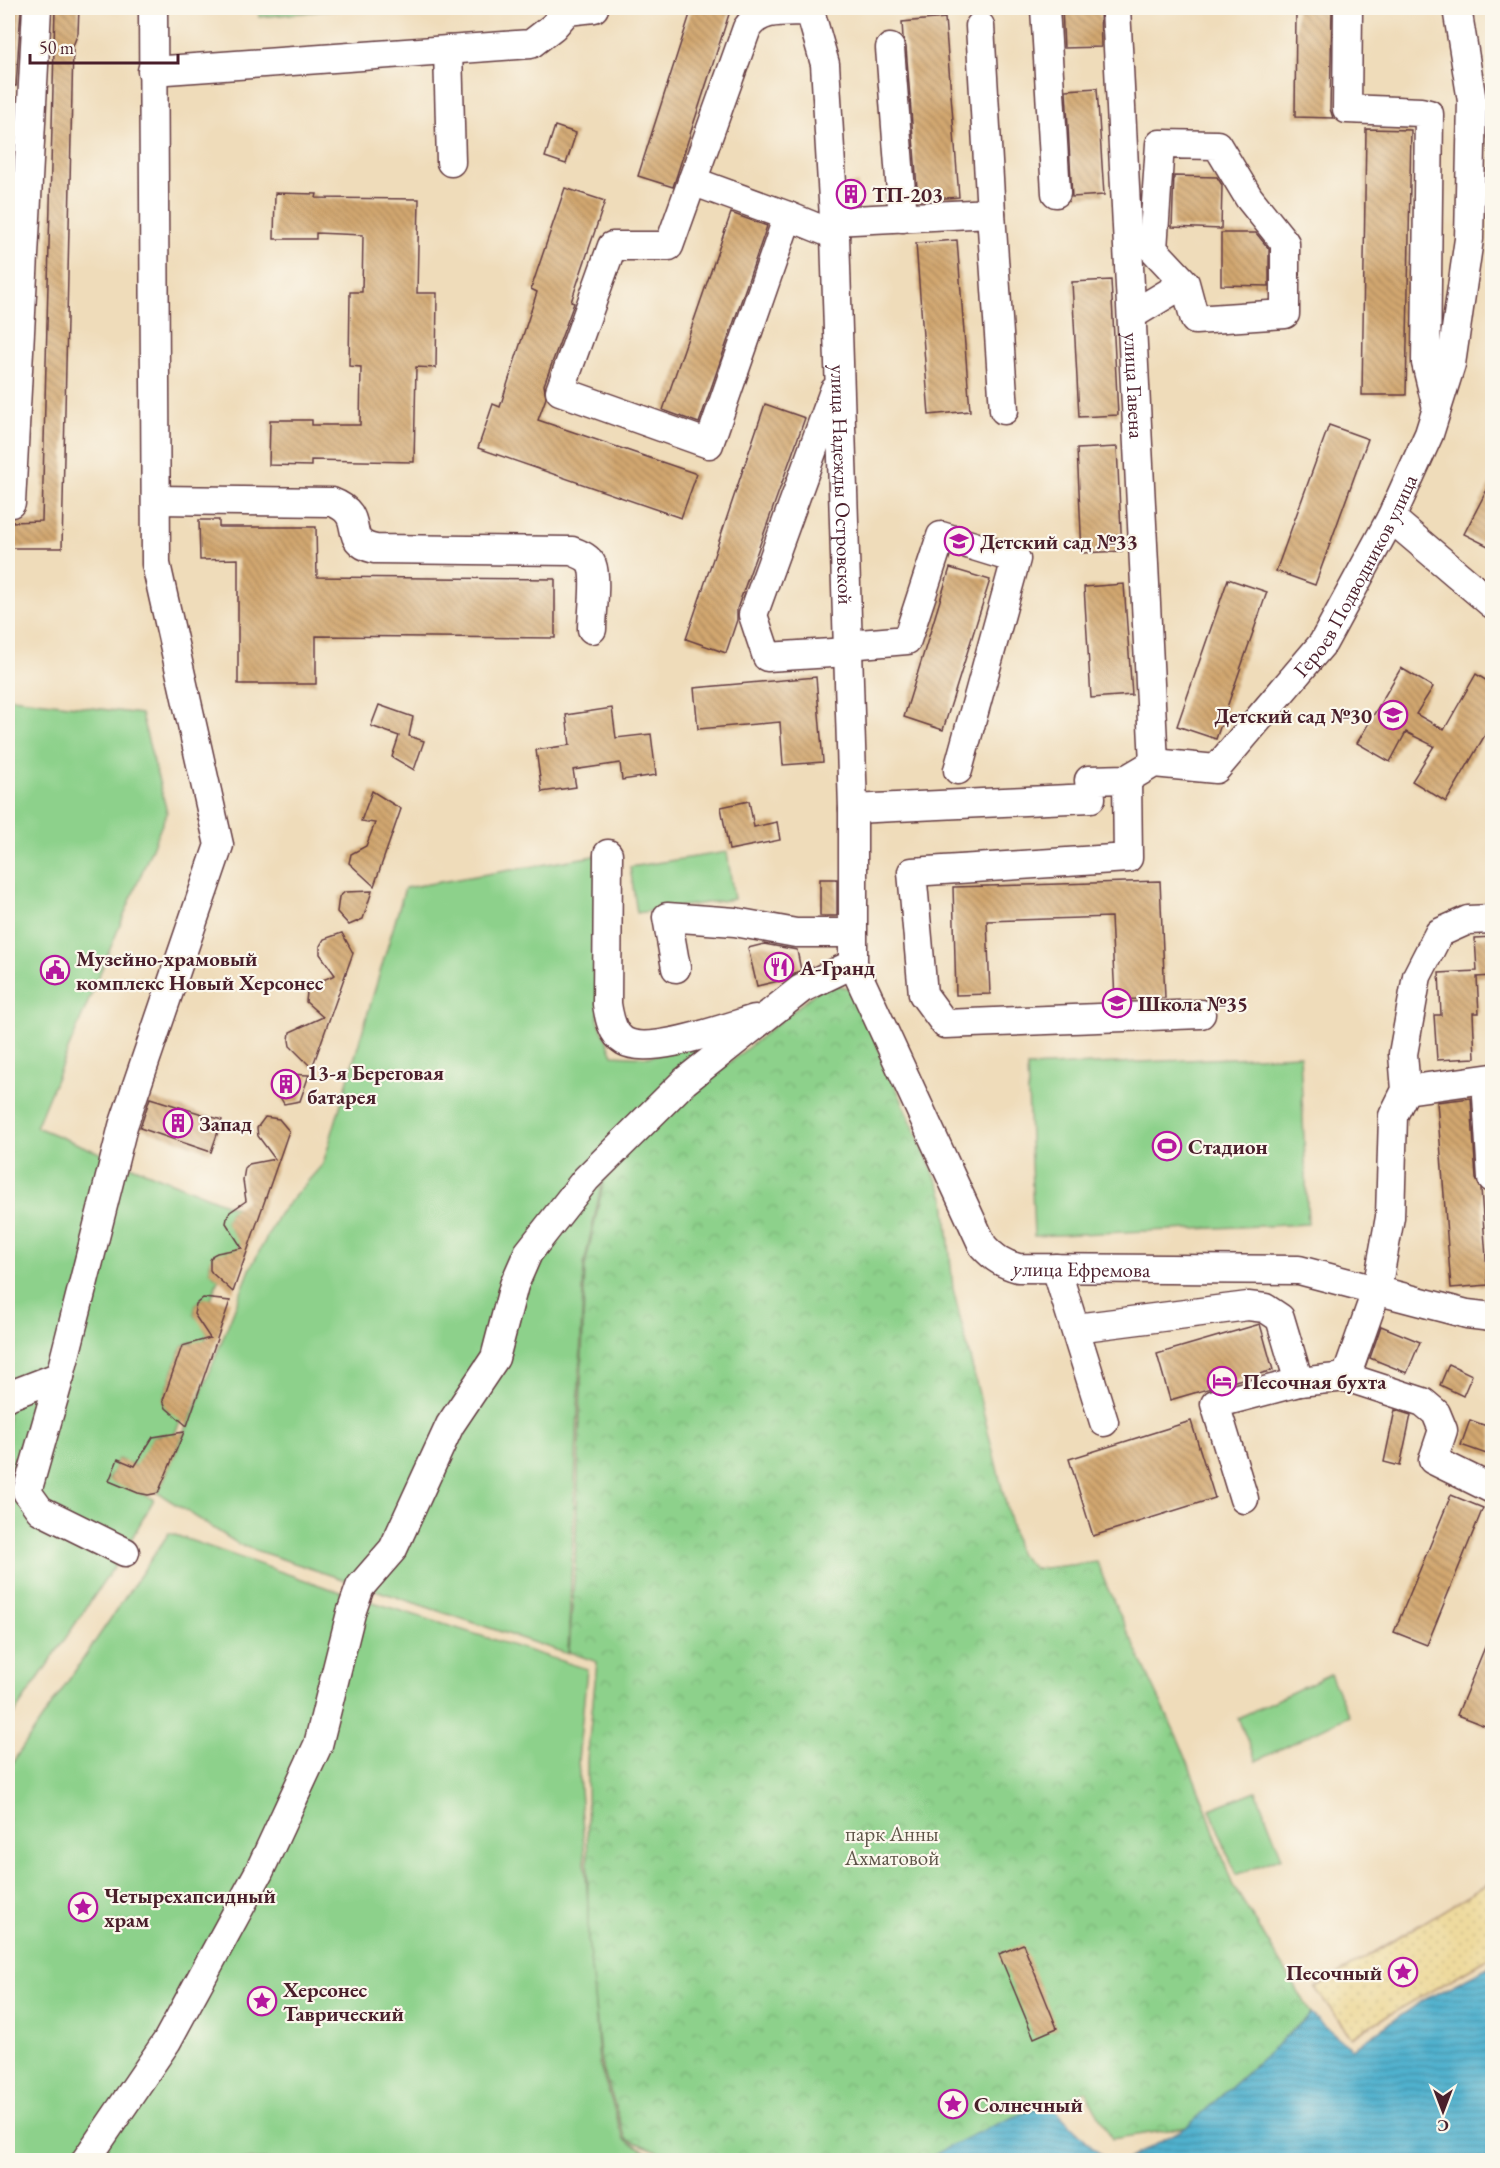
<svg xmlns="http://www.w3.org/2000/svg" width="1500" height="2168" viewBox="0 0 1500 2168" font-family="'EB Garamond',serif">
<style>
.grass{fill:#8dd18b;stroke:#6c785b;stroke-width:1.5}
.sand{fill:url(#sand-dots);stroke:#9c7c64;stroke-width:1.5}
.park{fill:url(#park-crowns);stroke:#6c785b;stroke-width:1.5}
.water{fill:url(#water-rules);stroke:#4c687c;stroke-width:1.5}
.building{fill:url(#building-back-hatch)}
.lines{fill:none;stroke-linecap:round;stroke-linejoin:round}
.minor-casing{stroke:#633b40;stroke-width:31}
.minor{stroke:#fff;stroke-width:28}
.labels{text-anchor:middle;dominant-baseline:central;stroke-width:4.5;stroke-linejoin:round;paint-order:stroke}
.poi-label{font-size:21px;font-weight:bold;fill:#4a1f2b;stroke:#fbf7ec;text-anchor:start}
.street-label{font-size:21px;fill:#4a1f2b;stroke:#fbf7ec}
.park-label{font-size:21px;fill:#5e5448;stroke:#fbf7ec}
</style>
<defs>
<pattern id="sand-dots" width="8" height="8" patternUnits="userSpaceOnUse" patternTransform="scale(1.5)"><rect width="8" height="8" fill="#eeda9e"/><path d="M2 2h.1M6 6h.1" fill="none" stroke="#cebb88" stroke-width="1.8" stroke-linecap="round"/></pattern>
<pattern id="park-crowns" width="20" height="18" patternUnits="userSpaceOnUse" patternTransform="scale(1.5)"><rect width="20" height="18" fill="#8dd18b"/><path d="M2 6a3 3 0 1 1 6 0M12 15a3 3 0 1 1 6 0" fill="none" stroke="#7bb378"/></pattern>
<pattern id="water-rules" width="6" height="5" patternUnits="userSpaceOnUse" patternTransform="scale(1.5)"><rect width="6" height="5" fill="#4fb1ce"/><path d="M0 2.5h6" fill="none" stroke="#448fa7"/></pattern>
<pattern id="building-back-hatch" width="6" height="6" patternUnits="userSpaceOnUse" patternTransform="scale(1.5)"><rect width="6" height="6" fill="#d2a770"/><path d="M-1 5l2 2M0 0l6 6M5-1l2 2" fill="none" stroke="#ac875c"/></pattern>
</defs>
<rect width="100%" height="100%" fill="#fbf7ec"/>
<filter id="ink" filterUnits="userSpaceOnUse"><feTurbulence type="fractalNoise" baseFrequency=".0167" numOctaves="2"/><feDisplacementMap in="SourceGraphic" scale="12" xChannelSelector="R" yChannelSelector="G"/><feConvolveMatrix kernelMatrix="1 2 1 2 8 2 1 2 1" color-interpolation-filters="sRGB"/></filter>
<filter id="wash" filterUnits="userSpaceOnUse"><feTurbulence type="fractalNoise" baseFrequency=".008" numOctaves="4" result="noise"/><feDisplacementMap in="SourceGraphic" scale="24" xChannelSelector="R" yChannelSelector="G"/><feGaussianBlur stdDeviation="1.35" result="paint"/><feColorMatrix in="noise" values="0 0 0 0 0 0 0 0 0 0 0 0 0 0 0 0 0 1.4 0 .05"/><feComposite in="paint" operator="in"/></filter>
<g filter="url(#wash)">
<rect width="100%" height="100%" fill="#efdcba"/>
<!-- grass -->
<g class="grass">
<path d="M258 8H343V9L259 17Z"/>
<path d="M8 695 12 698 141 714 167 812 36 1127 238 1209 230 1212 226 1223 243 1232 235 1258 210 1260V1270L215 1276 219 1277 211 1300 203 1298 196 1304 194 1314C199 1322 203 1323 212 1324L201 1349 191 1342 182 1346 163 1400C166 1412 173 1413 184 1414L172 1439 166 1434 153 1437 141 1461 145 1470 118 1459 109 1480 154 1499 124 1552 8 1723Z"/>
<path d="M727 852 734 899 637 913 630 867Z"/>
<path d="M600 855 598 1019 613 1055 648 1057 718 1038 612 1137 584 1265 568 1654 240 1545 158 1493 198 1401 251 1267 279 1214 323 1164 405 888Z"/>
<path d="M1300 1055 1308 1224 1034 1236 1027 1067Z"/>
<path d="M169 1533 325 1587 587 1669 578 1760 599 2063 624 2139 662 2160H8V1769Z"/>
<path d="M1330 1674 1349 1716 1256 1761 1238 1718Z"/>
<path d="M1256 1791 1282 1857 1236 1875 1210 1809Z"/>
</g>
<!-- sand -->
<path class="sand" d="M1492 1881V1956L1351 2037 1315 1988Z"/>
<!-- park -->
<path class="park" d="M827 983 849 988 869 1026 945 1199 953 1289 1018 1553 1035 1569 1097 1562 1107 1587 1180 1743 1204 1803 1232 1884 1302 1997 1311 2014 1187 2127 1112 2139 1085 2091 944 2160H682L626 2139 601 2063 588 1939 587 1760 597 1662 569 1652 575 1562 585 1266 608 1162Z"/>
<!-- water -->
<g class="water">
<path d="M1492 1965V2160H1126L1187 2127 1311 2014 1352 2049 1424 2000Z"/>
<path d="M1049 2104 1106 2160H926C965 2136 1006 2119 1049 2104Z"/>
</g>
<g id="blocks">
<!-- building -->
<g class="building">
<path d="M8 8H21L16 86H8Z"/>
<path d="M55 8H79L78 33 73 46 62 548H9L10 522 42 521Z"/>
<path d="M692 8H731L673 187 638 176Z"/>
<path d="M1062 8H1100L1101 47 1064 48Z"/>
<path d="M1296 8H1332L1330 109 1333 118 1295 117Z"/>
<path d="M945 18 959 197 918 200 906 47 903 38 902 22Z"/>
<path d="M1097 88 1104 195 1072 197 1066 90Z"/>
<path d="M555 126 576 133 566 164 545 157Z"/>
<path d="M1366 129 1411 130 1406 395H1362Z"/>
<path d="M1174 176 1217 177 1222 185 1221 229 1172 227Z"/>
<path d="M858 183 859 203 850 204 849 184Z"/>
<path d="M565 188 605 201 571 302 574 303 544 385 546 398 538 420 697 474 681 518 478 448 493 404 500 407 537 292 531 289Z"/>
<path d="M275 193 317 194 316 198 419 199 417 293H437L436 368 416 367 414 462 311 460V466L269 465 270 420H312V425H360L361 367 349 366 350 292H362L363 235 316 233V239H274Z"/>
<path d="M731 213 767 226 699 423 663 410Z"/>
<path d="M1221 233H1256L1269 249V286L1221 285Z"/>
<path d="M957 240 970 411 929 415 916 243Z"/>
<path d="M1111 280 1118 415 1079 417 1072 282Z"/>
<path d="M765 404 805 418 737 609V620L726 653 686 639Z"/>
<path d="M1329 425 1368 439 1315 585 1276 571Z"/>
<path d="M1117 447 1122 551 1082 553 1077 449Z"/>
<path d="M1492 480V548L1464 534Z"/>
<path d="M199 520H219V527H316L317 577 555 579V638L316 636V684H238V559L200 560Z"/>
<path d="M950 568 990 580 943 730 904 717Z"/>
<path d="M1228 579 1267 592 1216 739 1177 726Z"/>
<path d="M1124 584 1132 695 1091 698 1084 587Z"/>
<path d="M1401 668 1433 687 1416 714 1444 730 1476 674 1492 684V723L1446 802 1412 781 1434 746 1406 732 1390 762 1357 743Z"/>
<path d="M816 677 823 762 783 765 780 722 698 729 694 688Z"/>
<path d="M379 705 413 717 409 736 424 741 414 770 392 757 399 736 371 726Z"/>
<path d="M612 708 616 738 651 734 656 775 622 780 620 763 573 770 576 787 542 792 536 750 570 745 566 715Z"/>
<path d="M372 791 401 809 374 886 349 863 351 854 366 846 375 823 361 821Z"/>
<path d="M749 801 754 827 777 822 780 840 729 850 721 807Z"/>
<rect x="820" y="879" width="17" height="37"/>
<path d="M1160 881 1165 998 1115 1000 1111 917 987 921 990 994 956 995 953 887Z"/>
<path d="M372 891 363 919 349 925 337 912 339 897 345 892Z"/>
<path d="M342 933 353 953 312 1068 290 1046 289 1040 290 1032 323 1017 306 1002 307 992 311 985 335 975 320 954V946L324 939Z"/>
<path d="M1492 937V976L1477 977 1479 1013H1473L1475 1058 1437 1060 1434 1015H1441L1439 973 1477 971 1475 938Z"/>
<path d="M764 944 797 950 801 970 787 979 757 986 748 948Z"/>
<path d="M283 1074 309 1075 300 1101 284 1104 274 1086 278 1077Z"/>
<path d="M150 1098 222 1120 211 1152 140 1128Z"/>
<path d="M1471 1098 1476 1179 1481 1189 1488 1285 1451 1288 1437 1102Z"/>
<path d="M265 1117 279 1119 289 1131 233 1292 212 1273 210 1270V1260L213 1255 217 1253 242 1248 226 1223 227 1218 230 1212 246 1201 243 1180 245 1168 249 1164 275 1159 258 1136 257 1128Z"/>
<path d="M203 1298 230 1301 187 1426 166 1408 163 1400 182 1346 210 1338 194 1314 196 1304Z"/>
<path d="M1260 1324 1273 1370 1170 1400 1157 1354Z"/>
<path d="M1381 1326 1420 1342 1407 1373 1370 1358Z"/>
<path d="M1449 1364 1472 1375 1463 1396 1440 1385Z"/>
<path d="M1395 1410 1411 1415 1400 1466 1384 1462Z"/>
<path d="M1470 1420 1492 1428V1456L1461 1445Z"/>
<path d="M1191 1421 1215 1498 1093 1536 1069 1459Z"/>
<path d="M184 1432 158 1493 148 1495 138 1493 109 1481 118 1459 135 1466 153 1437Z"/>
<path d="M1451 1495 1483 1508 1427 1645 1394 1632Z"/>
<path d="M1492 1630V1707L1485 1726 1457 1715Z"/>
<path d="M1023 1944 1057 2028 1034 2038 999 1954Z"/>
</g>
</g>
</g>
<g filter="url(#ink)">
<use href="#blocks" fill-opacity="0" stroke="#633b40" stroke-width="1.5"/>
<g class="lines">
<!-- minor casing -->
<g class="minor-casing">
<g id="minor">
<path id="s1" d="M807 8 812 18 825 64 835 235 853 809V964L983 1246C994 1258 1003 1264 1018 1268L1299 1270 1467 1314 1492 1317"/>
<path d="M1045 8 1056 193"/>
<path id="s2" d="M1116 8 1154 763"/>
<path d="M1348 8 1347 109 1421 112 1429 114 1426 363 1437 408"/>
<path d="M809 11C786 12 761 7 747 28L669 246H612L560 391 709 444 788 216 835 235"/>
<path d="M980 26 991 213"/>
<path d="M890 48 903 218"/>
<path d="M448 50 451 162"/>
<path d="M152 71 531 44 553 27 567 11 594 8"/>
<path d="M692 181 788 216"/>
<path d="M834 221 991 213 1004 410"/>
<path d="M1132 315 1185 283 1195 320 1285 314V243L1249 198 1217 145 1160 144 1153 249 1185 283"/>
<path d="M834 391 753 615 767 657 848 652"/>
<path d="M156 500 332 502C369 516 339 541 375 549L572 551C579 554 589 557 592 565 597 578 592 614 592 629"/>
<path d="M11 503 37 8"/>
<path d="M1391 518 1492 604"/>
<path d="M848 645 907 640 941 536 1016 559 958 770"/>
<path d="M1127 779 1128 858 912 872 923 994 945 1024 1201 1014"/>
<path id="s3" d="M853 809 1091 798 1089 780 1127 779 1154 763 1216 769 1323 643 1391 518 1429 434 1451 364 1469 239 1472 101 1457 8"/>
<path d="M608 854 607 1004C609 1017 612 1034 624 1041 649 1056 727 1027 755 1019"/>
<path d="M676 968 667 917 735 922 796 933H852"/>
<path d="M1406 1090 1492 1078"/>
<path d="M1487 1096 1492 1178"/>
<path d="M1056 1268 1104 1422"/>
<path d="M1076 1328 1248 1306 1265 1308 1280 1318 1299 1382 1215 1404 1244 1499"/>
<path d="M60 1376 123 1126 219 845 156 564 153 8"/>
<path d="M1346 1377 1423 1402 1436 1413 1443 1430 1433 1460 1492 1489"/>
<path d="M1299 1382 1346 1377 1377 1289 1390 1217 1393 1116 1406 1090 1403 1054 1417 976 1439 933 1468 920 1492 919"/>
<path d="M8 1396 60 1376 27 1492 40 1510 125 1552"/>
<path d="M86 2160 167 2041 259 1872 318 1745 351 1613 360 1587 393 1549 450 1425 495 1358 514 1285 528 1253 586 1179 685 1081 801 989 853 964"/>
</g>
</g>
<!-- minor -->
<use href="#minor" class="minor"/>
</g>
</g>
<!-- icons -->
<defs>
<g id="building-ring" transform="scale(1.5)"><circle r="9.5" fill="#fbf7ec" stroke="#b5179e" stroke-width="1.5"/><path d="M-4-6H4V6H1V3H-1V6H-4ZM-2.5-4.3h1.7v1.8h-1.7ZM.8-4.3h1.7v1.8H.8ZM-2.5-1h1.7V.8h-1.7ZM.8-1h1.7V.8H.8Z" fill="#b5179e"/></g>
<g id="school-ring" transform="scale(1.5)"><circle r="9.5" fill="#fbf7ec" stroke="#b5179e" stroke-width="1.5"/><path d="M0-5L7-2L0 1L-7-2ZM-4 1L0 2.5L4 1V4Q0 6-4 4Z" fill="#b5179e"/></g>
<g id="restaurant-ring" transform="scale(1.5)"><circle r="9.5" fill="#fbf7ec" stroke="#b5179e" stroke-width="1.5"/><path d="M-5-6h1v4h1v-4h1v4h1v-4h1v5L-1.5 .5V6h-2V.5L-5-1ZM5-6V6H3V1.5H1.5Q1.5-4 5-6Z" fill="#b5179e"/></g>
<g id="civic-ring" transform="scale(1.5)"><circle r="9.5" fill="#fbf7ec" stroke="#b5179e" stroke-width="1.5"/><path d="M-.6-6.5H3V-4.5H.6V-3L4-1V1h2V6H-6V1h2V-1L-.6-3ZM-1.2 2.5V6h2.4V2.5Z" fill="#b5179e"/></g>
<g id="stadium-ring" transform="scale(1.5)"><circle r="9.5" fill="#fbf7ec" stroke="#b5179e" stroke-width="1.5"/><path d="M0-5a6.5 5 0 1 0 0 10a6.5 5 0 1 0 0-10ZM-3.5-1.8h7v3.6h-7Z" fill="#b5179e"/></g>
<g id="hotel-ring" transform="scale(1.5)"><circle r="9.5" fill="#fbf7ec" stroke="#b5179e" stroke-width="1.5"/><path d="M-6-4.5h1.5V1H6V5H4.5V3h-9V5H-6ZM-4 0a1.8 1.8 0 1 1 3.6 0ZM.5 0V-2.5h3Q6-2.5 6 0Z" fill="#b5179e"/></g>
<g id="sight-ring" transform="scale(1.5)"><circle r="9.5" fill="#fbf7ec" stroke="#b5179e" stroke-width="1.5"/><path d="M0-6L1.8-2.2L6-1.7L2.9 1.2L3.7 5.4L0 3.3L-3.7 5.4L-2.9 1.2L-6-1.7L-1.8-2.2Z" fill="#b5179e"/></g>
</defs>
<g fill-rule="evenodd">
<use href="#building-ring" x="851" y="194"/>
<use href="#school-ring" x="959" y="541"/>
<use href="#school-ring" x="1393" y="715"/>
<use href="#restaurant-ring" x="779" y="967"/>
<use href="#civic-ring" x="55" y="970"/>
<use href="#school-ring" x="1117" y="1003"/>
<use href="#building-ring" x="286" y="1084"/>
<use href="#building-ring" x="178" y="1123"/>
<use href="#stadium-ring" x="1167" y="1146"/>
<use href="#hotel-ring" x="1222" y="1381"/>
<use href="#sight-ring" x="83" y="1907"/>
<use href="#sight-ring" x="1403" y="1972"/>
<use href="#sight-ring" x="262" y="2001"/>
<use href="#sight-ring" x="953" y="2104"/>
</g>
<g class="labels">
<!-- poi labels -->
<g class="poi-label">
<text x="872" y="194">ТП-203</text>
<text x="980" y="541">Детский сад №33</text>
<text x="1372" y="715" text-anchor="end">Детский сад №30</text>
<text x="76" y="958">Музейно-храмовый<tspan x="76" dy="24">комплекс Новый Херсонес</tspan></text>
<text x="800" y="967">А-Гранд</text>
<text x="1138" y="1003">Школа №35</text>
<text x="307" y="1072">13-я Береговая<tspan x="307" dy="24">батарея</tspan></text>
<text x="199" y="1123">Запад</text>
<text x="1188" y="1146">Стадион</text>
<text x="1243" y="1381">Песочная бухта</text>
<text x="104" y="1895">Четырехапсидный<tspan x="104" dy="24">храм</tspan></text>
<text x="1382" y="1972" text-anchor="end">Песочный</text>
<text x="283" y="1989">Херсонес<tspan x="283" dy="24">Таврический</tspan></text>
<text x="974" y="2104">Солнечный</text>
</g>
<!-- street labels -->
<g class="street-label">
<text stroke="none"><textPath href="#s2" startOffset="378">улица Гавена</textPath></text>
<text stroke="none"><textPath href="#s1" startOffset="480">улица Надежды Островской</textPath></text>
<text stroke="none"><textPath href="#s3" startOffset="628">Героев Подводников улица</textPath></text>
<text stroke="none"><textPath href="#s1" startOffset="1376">улица Ефремова</textPath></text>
</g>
<!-- park labels -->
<g class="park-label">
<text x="892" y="1833">парк Анны<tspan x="892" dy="24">Ахматовой</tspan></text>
</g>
</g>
<!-- margin -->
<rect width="1500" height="2168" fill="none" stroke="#fbf7ec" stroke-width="30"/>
<!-- north arrow -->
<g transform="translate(1443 2111) rotate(180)" stroke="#fbf7ec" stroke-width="4.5" paint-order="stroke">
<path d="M0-4.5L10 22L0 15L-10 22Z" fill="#4a1f2b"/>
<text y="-9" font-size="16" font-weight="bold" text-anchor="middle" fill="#4a1f2b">С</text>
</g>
<!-- scale -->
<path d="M30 54v9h148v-9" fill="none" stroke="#4a1f2b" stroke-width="3"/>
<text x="39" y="54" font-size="18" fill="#4a1f2b" stroke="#fbf7ec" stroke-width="4.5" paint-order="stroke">50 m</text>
</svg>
